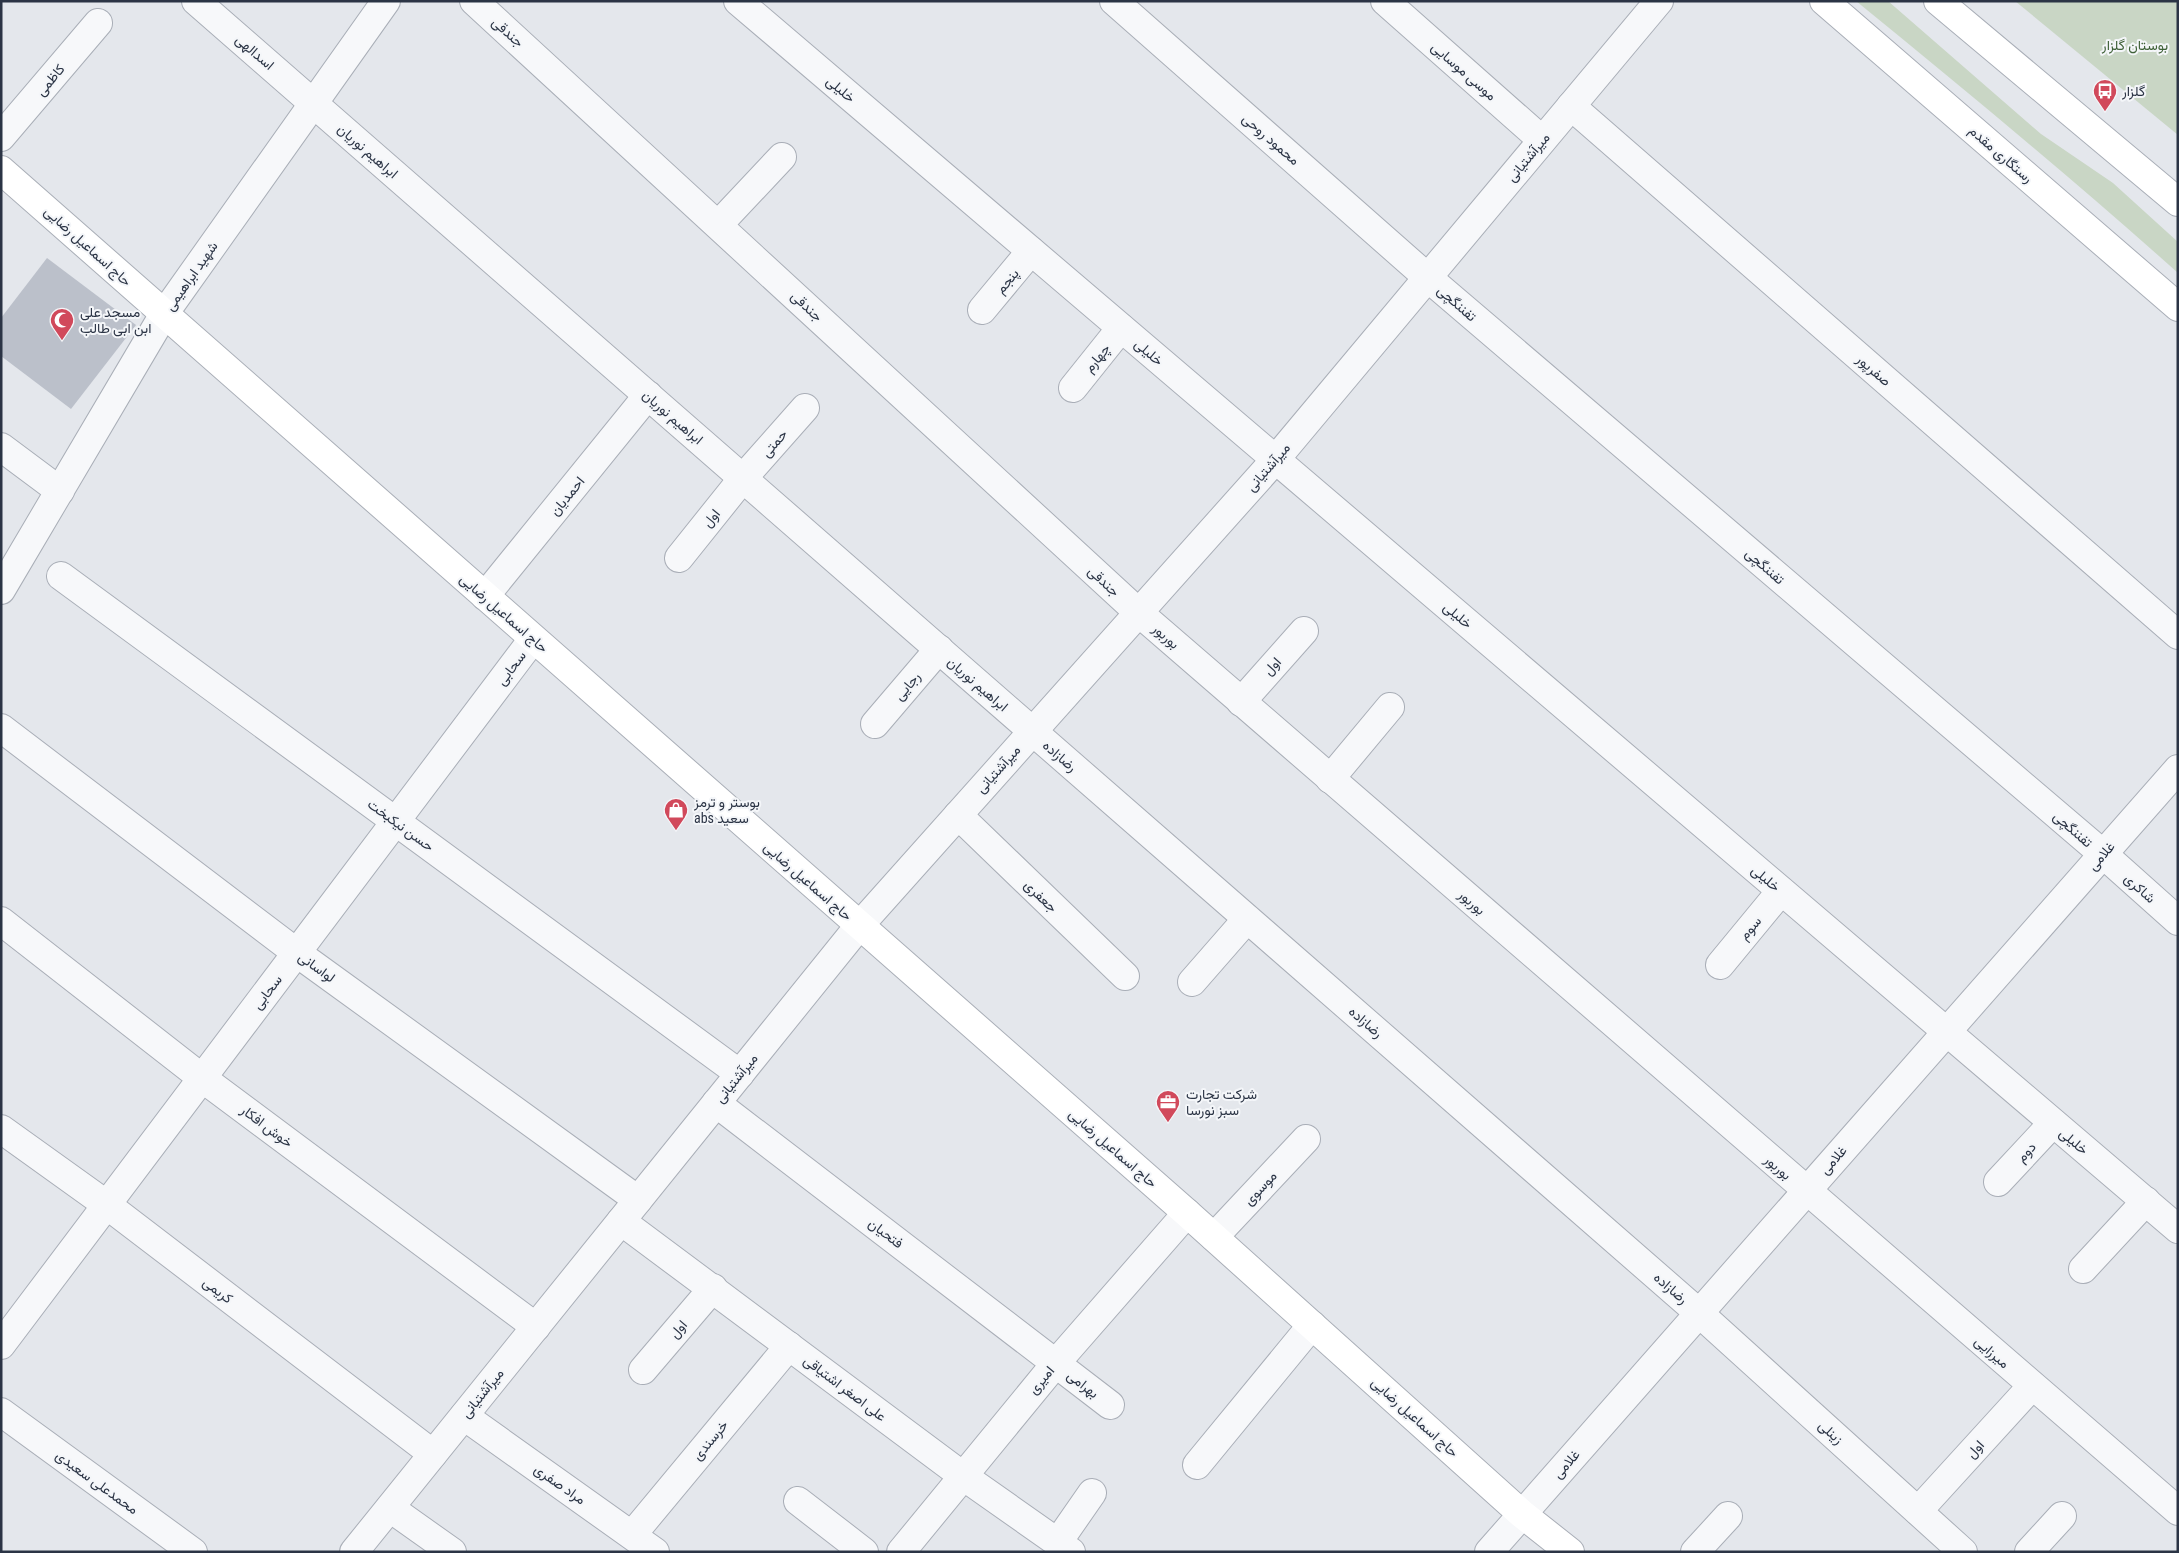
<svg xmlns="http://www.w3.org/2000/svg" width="2179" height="1553" viewBox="0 0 2179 1553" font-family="'Roboto Condensed',Vazirmatn,sans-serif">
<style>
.green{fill:#c9d6c5}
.building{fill:#bbc0ca}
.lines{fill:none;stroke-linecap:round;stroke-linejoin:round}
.minor-casing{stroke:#a9aeb7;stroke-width:30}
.secondary-casing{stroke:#a9aeb7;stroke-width:30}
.minor{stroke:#f7f8fa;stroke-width:28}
.secondary{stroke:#fff;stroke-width:28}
.labels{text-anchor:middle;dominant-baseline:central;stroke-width:4;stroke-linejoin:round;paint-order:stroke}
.street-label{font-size:14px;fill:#2b3445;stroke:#f4f6f9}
.park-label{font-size:14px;fill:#3f6138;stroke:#f4f6f9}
.poi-label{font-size:14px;fill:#2b3445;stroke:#f4f6f9;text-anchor:start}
</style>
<rect width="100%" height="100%" fill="#e4e7ec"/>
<!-- green -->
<g class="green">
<path d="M1856 1H1888L2041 134 2113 183 2178 242V273C2073 179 1965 90 1856 1Z"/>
<path d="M2015 1H2178V135Z"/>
</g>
<!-- building -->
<path class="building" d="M47 258 136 325 71 409 1 356V318Z"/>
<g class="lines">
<!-- minor casing -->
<g class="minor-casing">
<g id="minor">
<path d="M196 1 1699 1313 1963 1552"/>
<path d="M474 1 1138 612 2178 1511"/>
<path d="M738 1 2178 1229"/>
<path d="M1114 1 1427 277 2103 854 2178 921"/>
<path d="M1385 1 1542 140"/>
<path d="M1571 106 2178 635"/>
<path d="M1 137 98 23"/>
<path d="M719 224 782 157"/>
<path d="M982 310 1031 251"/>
<path d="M1073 388 1121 328"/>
<path d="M1 447 60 491"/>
<path d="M679 558 743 478 805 408"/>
<path d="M61 576 740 1074"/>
<path d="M1 590 164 314 386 1"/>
<path d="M485 596 648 395"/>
<path d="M1241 702 1304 631"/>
<path d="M875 724 939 649"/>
<path d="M1 728 297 953 638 1200"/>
<path d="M1330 779 1390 707"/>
<path d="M958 815 1125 976"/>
<path d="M1 921 202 1078 536 1327"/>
<path d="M1720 965 1781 891"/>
<path d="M1192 982 1247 919"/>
<path d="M716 1103 1110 1405"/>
<path d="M1 1129 107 1205 433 1454"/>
<path d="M1998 1182 2053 1123"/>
<path d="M621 1221 963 1476 1071 1552"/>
<path d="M1214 1237 1306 1139"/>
<path d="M2083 1269 2146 1201"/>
<path d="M1 1345 533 639"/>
<path d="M643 1370 713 1288"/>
<path d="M1 1412 193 1552"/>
<path d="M464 1416 655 1552"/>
<path d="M1197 1465 1312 1325"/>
<path d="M798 1501 864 1552"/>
<path d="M390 1508 452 1552"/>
<path d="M1918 1511 2032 1386"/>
<path d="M632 1535 789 1346"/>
<path d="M1058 1542 1092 1493"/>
<path d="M354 1552 859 926 1275 460 1659 1"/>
<path d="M901 1552 1056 1363 1187 1213"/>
<path d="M1489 1552 2178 769"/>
<path d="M1695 1552 1728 1516"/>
<path d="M2029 1552 2062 1516"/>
</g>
</g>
<!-- secondary casing -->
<g class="secondary-casing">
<g id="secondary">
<path d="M1824 1 2178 307"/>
<path d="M1938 1 2178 202"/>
<path d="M1 170 1187 1213 1522 1514 1570 1552"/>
</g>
</g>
<!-- minor -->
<use href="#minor" class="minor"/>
<!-- secondary -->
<use href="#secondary" class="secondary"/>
</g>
<!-- icons -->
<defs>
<g id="bus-pin" transform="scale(1.25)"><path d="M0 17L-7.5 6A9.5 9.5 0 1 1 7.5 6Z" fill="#d1495b" stroke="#f4f6f9"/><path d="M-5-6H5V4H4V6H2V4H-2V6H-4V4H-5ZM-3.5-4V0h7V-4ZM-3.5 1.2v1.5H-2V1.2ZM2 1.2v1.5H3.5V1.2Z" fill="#fff"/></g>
<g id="mosque-pin" transform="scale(1.25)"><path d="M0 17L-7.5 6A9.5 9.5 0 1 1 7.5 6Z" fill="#d1495b" stroke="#f4f6f9"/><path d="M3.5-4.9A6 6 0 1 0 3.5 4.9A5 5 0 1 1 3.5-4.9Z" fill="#fff"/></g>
<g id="shop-pin" transform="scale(1.25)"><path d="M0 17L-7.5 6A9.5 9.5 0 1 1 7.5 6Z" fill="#d1495b" stroke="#f4f6f9"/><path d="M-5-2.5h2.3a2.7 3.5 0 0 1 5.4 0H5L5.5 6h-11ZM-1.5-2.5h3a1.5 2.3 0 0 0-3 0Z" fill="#fff"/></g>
<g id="office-pin" transform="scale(1.25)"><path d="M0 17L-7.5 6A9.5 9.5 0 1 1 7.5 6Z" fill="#d1495b" stroke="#f4f6f9"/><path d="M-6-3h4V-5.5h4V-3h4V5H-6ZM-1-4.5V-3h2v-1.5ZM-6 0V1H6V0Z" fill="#fff"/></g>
</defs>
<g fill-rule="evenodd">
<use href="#bus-pin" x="2105" y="91"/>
<use href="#mosque-pin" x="62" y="320"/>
<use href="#shop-pin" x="676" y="810"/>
<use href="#office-pin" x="1168" y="1102"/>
</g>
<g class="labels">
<!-- street labels -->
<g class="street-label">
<text transform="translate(508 32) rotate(42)">جندقی</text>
<text transform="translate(255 52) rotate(41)">اسدالهی</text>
<text transform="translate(1464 71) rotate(41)">موسی موسایی</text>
<text transform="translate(50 80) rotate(-50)">کاظمی</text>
<text transform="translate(841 89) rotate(40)">خلیلی</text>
<text transform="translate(1271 139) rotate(41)">محمود روحی</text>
<text transform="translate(368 151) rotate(41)">ابراهیم نوریان</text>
<text transform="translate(2001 154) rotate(41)">رستگاری مقدم</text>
<text transform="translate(1528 157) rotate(-50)">میرآشتیانی</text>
<text transform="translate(88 246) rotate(42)">حاج اسماعیل رضایی</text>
<text transform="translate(191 276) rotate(-55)">شهید ابراهیمی</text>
<text transform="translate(1007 281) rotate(-50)">پنجم</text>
<text transform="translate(1457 303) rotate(41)">تفننگچی</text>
<text transform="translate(807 306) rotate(43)">جندقی</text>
<text transform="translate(1149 352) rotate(41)">خلیلی</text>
<text transform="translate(1097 358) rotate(-51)">چهارم</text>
<text transform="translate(1874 370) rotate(41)">صفرپور</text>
<text transform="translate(673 417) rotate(41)">ابراهیم نوریان</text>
<text transform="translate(774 443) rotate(-49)">حمتی</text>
<text transform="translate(1268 467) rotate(-49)">میرآشتیانی</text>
<text transform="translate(567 496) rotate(-51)">احمدیان</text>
<text transform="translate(711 518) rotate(-51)">اول</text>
<text transform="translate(1765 566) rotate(41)">تفننگچی</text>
<text transform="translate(1104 581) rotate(43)">جندقی</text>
<text transform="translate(504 613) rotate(41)">حاج اسماعیل رضایی</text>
<text transform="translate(1458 615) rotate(40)">خلیلی</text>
<text transform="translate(1166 636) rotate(41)">بوربور</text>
<text transform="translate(1272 666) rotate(-48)">اول</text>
<text transform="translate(511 668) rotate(-53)">سحابی</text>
<text transform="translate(978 684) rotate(41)">ابراهیم نوریان</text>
<text transform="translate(907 686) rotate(-50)">رجایی</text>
<text transform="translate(1060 756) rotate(41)">رضازاده</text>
<text transform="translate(998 769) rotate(-48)">میرآشتیانی</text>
<text transform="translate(401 825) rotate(36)">حسن نیکبخت</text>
<text transform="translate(2073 829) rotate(41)">تفننگچی</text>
<text transform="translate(2101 856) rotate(-49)">غلامی</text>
<text transform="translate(1766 878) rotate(40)">خلیلی</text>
<text transform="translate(808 881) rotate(41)">حاج اسماعیل رضایی</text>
<text transform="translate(2140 888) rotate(42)">شاکری</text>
<text transform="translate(1041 896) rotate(44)">جعفری</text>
<text transform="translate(1472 902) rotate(41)">بوربور</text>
<text transform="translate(1750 928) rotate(-50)">سوم</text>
<text transform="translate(317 967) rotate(36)">لواسانی</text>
<text transform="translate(267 992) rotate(-53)">سحابی</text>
<text transform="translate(1366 1022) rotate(41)">رضازاده</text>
<text transform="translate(736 1078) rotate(-51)">میرآشتیانی</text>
<text transform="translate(267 1126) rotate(37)">خوش افکار</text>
<text transform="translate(2074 1141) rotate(40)">خلیلی</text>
<text transform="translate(1113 1148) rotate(41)">حاج اسماعیل رضایی</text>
<text transform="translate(2026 1152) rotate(-47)">دوم</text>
<text transform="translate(1833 1160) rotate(-49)">غلامی</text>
<text transform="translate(1778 1167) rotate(41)">بوربور</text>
<text transform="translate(1260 1188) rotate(-47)">موسوی</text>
<text transform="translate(886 1233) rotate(37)">فتحیان</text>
<text transform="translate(1671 1288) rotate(41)">رضازاده</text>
<text transform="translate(218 1290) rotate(37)">کریمی</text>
<text transform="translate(678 1329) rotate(-49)">اول</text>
<text transform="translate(1992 1352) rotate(41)">میرزایی</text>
<text transform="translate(1041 1380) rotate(-50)">امیری</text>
<text transform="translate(1083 1384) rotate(38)">بهرامی</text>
<text transform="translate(845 1388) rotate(37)">علی اصغر اشتیاقی</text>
<text transform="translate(482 1393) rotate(-51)">میرآشتیانی</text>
<text transform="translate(1415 1417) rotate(42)">حاج اسماعیل رضایی</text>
<text transform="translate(1831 1432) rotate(42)">زینلی</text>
<text transform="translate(710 1440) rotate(-50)">خرسندی</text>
<text transform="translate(1975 1449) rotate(-48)">اول</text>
<text transform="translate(1566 1464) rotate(-49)">غلامی</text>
<text transform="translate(97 1482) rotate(36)">محمدعلی سعیدی</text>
<text transform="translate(560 1484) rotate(35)">مراد صفری</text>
</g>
<!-- park labels -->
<g class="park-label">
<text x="2135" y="45">بوستان گلزار</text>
</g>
<!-- poi labels -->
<g class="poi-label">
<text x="2122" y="91">گلزار</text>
<text x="80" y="312">مسجد علی<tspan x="80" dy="16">ابن ابی طالب</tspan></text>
<text x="694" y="802">بوستر و ترمز<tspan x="694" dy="16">abs سعید</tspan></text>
<text x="1186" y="1094">شرکت تجارت<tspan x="1186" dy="16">سبز نورسا</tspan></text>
</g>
</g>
<!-- border -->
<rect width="2179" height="1553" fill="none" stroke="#2b3445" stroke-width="5"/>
</svg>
